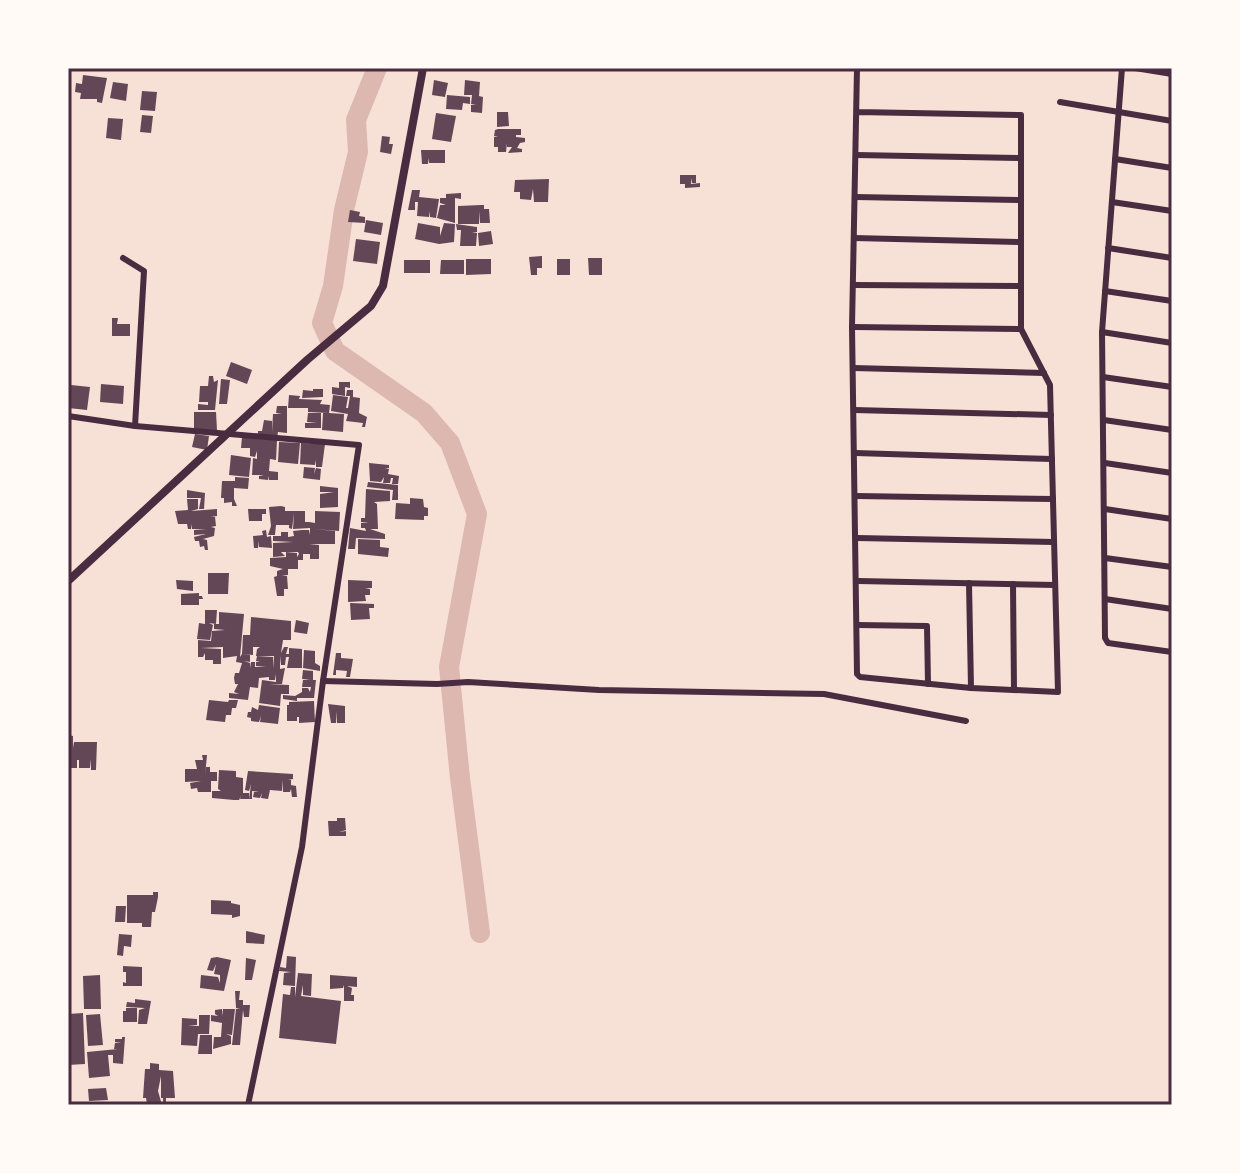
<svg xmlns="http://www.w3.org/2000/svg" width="1240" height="1173" viewBox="0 0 1240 1173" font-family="'Nunito Sans',sans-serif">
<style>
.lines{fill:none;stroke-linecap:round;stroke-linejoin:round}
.river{stroke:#dcb8b0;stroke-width:20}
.building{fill:#644757}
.minor{stroke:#4a2c40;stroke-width:6}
.tertiary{stroke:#4a2c40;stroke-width:8}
.neatline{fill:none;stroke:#4a2c40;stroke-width:3}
</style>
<rect width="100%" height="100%" fill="#f7e1d7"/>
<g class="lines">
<!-- river -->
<path class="river" d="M377 68 356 120 358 152 344 210 333 286 322 323 335 351 424 413 450 443 477 514 449 667 460 778 480 933"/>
</g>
<!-- building -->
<g class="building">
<path d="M83 75 107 78 102 103 97 102V99H80L81 93 75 92 76 83 82 84Z"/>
<path d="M434 80 448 83 445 97 432 95Z"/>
<path d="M465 80 480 82 479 96 483 97 482 113 471 112V105H476L471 104 472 95H464Z"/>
<path d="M113 82 128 84 126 101 110 98Z"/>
<path d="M142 91 157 92 155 111 140 110Z"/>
<path d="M447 95 470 97V104L463 103 462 110 446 109Z"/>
<path d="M497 112H508L509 126 497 127Z"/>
<path d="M436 113 456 116 451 142 432 139Z"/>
<path d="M142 115 153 116 151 133 140 132Z"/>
<path d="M108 118 123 119 121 140 106 138Z"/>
<path d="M498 129H521V135H516V137L525 138V142L520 143 517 148 522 149V152L508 153 512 147H507V143L506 152H498V147H494V137H498L494 136 495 130Z"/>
<path d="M382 136 390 137 389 144H393L391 154 380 152Z"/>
<path d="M421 150H445V163H429L428 158V164H422Z"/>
<path d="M680 175H696V183H692L691 178V184L700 183V187L685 188V184H680Z"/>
<path d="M549 179 548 202H534L533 189 531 200 520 199V192H514L515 180Z"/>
<path d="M412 190H420L419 197 439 199 436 218 430 217V211L429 217 417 216 418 202H415V210H408Z"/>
<path d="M461 193V199L455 198V223L437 218 440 205H446L440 203V198H446V194Z"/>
<path d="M481 205H484V209H489L490 223H480L479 211V224H458V206Z"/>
<path d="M350 210 360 212 359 216 365 217V223L348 222Z"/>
<path d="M366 220 383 223 381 235 364 232Z"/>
<path d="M418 223 440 227V236L444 223 455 224 454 242 439 244 415 239Z"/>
<path d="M456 224 477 227V232H472L477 233 476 246H460L461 230H457Z"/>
<path d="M491 231 493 244 479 246 478 233Z"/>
<path d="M356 239 380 242 377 264 353 261Z"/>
<path d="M542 256V268H537V275H531L529 257Z"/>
<path d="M588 258H602V275H589Z"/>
<path d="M466 259H491V274L466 275Z"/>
<rect x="557" y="259" width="13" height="16"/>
<rect x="404" y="260" width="26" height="13"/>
<path d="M441 260H464V274H440Z"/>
<path d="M112 318H118L117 324H130V336H112Z"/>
<path d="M231 362 252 370 247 384 226 376Z"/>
<path d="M209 376H213L214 382 218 380 215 410H198V404L208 405V402H199L200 386H208Z"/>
<path d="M221 379 230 380 227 404H219Z"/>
<path d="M339 382H350V388L345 387V396L332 394V387L339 388Z"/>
<path d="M101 384 124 386 123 404 100 402Z"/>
<path d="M71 385 90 387 87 410 68 408Z"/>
<path d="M313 389H323V397L302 398 303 390 313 391Z"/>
<path d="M347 390H353V397L360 398 359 413 367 417 365 427H362L363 423 346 421 348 414 331 411 333 395 348 397 346 408H348L350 396H346Z"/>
<path d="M289 395 300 396 299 399 322 400 320 404 330 405 329 413 344 414 343 432 322 430 323 413H328L308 412V408H288Z"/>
<path d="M277 406H287V433L278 432 277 438 258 436V431H262L264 420 272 421V432L273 414H282L276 413Z"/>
<path d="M194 412H216L217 430H194Z"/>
<path d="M308 413H321V428H305V423H317L307 422Z"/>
<path d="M195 434 209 436 207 450 192 447Z"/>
<path d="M242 437 277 440 276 460 270 459 269 471 278 472V480H269L268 476V480L259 479V476L264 475H252L253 458 257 459V451L255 457 250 456V448H241Z"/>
<path d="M279 442 300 443 298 464 278 462Z"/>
<path d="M301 443 325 444 322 467H316V460L315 465 300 464Z"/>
<path d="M231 455 251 458 249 477 229 475Z"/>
<path d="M369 463 389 465V468L385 469H389L388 474 399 476 398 484H392L393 478H391L390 483H383L384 477 381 482 370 481Z"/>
<path d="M304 467 315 468 314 474 316 468 321 469 320 480 303 478Z"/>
<path d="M235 477 249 478 248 489 234 488V499L237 506H232V502L224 503V498H221L222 481H235Z"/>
<path d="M368 482 398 485V500H392L393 490 367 487Z"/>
<path d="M320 486 338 488V507L320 508V494L334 492H320Z"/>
<path d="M366 489 390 491V501L374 502 377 504 378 529H370L385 534V539L356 538 355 549H348L350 528 366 531 365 528H361V523H369L361 522V518H365Z"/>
<path d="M187 490 205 493 204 509H199L201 498H187Z"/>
<path d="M410 498 423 499 424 507 428 508V516H424V520L395 519 396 503 410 504Z"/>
<path d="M187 499H198V509L191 511 217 509V516L211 517H215L216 526 211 527 215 528 214 536 203 539 207 540 208 550H205L204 546 200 547 199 541H195L194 537 206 534 194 535V530L206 529H192V524L191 529H188L187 524H178L175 511 188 510Z"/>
<path d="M281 506 285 507V511H305V522H309L315 523V511L340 512 339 531 314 529 335 531V544H309L319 545V559H310V554H303V560H298V569H288V575H282L287 576 288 589H284V596H277L274 577 277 576V571L283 569 270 566V558L286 557V552L297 553V557L299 554 298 552H281L285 556 273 557V543L293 542 273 541V536H281V532H288V537L294 536 293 531 302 530H309L310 535V528L293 529 294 513 292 529 289 528V525H276L275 535H268L271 526 269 507Z"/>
<path d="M248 509H266V514H262V521H249Z"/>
<path d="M266 530 267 537 271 536 272 548 259 547V541L258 548H254L253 536 263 535 262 531Z"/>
<path d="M358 539 380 540V547L389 548 388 557 358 554Z"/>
<path d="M208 573H229L228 594H208Z"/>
<path d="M176 580 193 581V591L177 589Z"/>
<path d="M348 580 372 581V588H365L370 589V595H365L366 601 348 602Z"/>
<path d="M199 593V596H202L203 599H199V605H181V594Z"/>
<path d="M350 603 374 604V608H369L370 619 351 620Z"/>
<path d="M205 610H217L216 624 209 623 213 625 210 640 197 639 199 623 205 624Z"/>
<path d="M219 612 244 614 240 657 242 654 250 655V662L244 661 250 663V668L251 662H255V667H266L256 666V662H260L256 661 257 656 273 657V669L274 656H256L257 649 260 647H253V655L242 654 243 635H250L251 617 291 621V640H283L281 653 284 647H288L286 654H289V648L302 649V668H287L289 657H286L285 665H281L280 656V669L285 668 282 684H269L289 685V694H281L280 706 259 703 262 680 276 682V674L275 680H269V677L259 678 258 688 250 687 248 700 229 698V693L239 694 234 692 238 684H235L234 678 235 673H239L242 663 236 662 237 656 223 658V647L201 648 221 649V664H213V660H205V653L203 657H198V640L211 641 212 631 225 630 214 629V624H219Z"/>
<path d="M296 620 309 623 307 634 294 632Z"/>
<path d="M304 650 315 651V663L320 666V671L303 668Z"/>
<path d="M336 653H341V658L353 659 350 677H346L347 671 336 670V675H333Z"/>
<path d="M303 670 313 671V680H316L314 698H297V701L283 699V695L295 696 302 692V688H308L310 692 311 687H302L303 680 310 679H302Z"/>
<path d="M209 700 228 702 229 700H238L236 708H232L231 715H226L225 722 206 720Z"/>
<path d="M314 701 315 722 299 723V717H297V721H287V705H289V702Z"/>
<path d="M328 704 345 706V723H337L336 711V723H331Z"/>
<path d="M259 705 280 708 278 724 260 722 261 716 259 722 251 721V718L247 717 248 712H251L252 707 258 710Z"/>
<path d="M68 735 73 736V748L74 742H97L96 770H91V759L90 768H79V760H77V768H68Z"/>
<path d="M202 755H207L205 776 206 767H210V772H217V781H211V792H198L197 788 191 789 190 783 201 781 185 782V769H197L195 760H203Z"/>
<path d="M219 770 236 771V777L243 778V793H249V799H240L241 796 239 800H234L212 798V791H221L218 789Z"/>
<path d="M248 771 293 774V779L288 780H291V785L296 786 297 797H292L291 789 290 792H283V780L282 791 270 790 268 799 261 798 262 793 260 798 253 797 254 792H259L252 791V799H249L251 784 249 791 245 790Z"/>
<path d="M337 818H345L346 830 339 832 346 831V836H329L328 821H337Z"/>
<path d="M153 892H158V897L155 912H152L151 927H142V923H127V895H153Z"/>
<path d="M211 900 231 901V903L240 905V916L232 918V915L211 914Z"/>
<path d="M116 906H126L125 922H115Z"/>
<path d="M246 931 265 935 264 944 246 943Z"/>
<path d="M119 934 132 935 131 947 124 946 123 956 117 955Z"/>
<path d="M287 956 296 957 295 986 283 985 284 973 291 972 279 971 280 967 286 968Z"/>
<path d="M217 957 231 960 224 991 200 988 201 975 218 977 220 983V975L214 974 216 964 213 971 207 970 211 958Z"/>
<path d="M246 958 256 960 252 980H245Z"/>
<path d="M123 966 142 967V986H123V982L126 983V972H123Z"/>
<path d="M298 973 312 974 311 996 303 995V985L301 996 341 1001 336 1044 279 1038 283 994 290 995 291 987H295V997Z"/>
<path d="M100 975 101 1009H84L83 976Z"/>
<path d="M330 975 357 977V987L347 986 352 988 351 995H354V1001H344V985L343 988 330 989Z"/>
<path d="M235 991H240L239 1000H243V1005H250L249 1017H244L243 1010 240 1045H232L236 1009H240L236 1008Z"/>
<path d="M135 999 151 1001 147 1024H138L139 1010 145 1008 126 1007 127 1002 135 1003Z"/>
<path d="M126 1008H137V1022H123V1011H126Z"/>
<path d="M222 1009 223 1016V1009H235L232 1035 226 1034 231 1036V1044L213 1049 214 1037H221L222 1023 228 1024 211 1021V1015L218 1016 215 1014V1010Z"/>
<path d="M83 1013 85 1064 68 1065V1014Z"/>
<path d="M100 1014 103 1045 88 1046 86 1015Z"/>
<path d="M199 1015H210L209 1034H198L197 1046 181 1045 182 1018 197 1019V1025L188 1026H199Z"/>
<path d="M200 1035H212V1054H198Z"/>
<path d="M122 1037H125L123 1064 113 1063V1055H108L110 1076 89 1078 87 1052 118 1049H114L115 1043H121L115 1042V1039H122Z"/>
<path d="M150 1063 159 1064V1070L173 1071 175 1098H166V1105H163V1098H161V1076L158 1091 162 1105H150L147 1104 146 1098H143L145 1069H150Z"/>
<path d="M106 1088 108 1100 89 1101 88 1089Z"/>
</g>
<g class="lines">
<!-- minor -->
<g class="minor">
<path d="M1122 68 1102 332 1105 638 1108 643 1172 652"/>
<path d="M1135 68 1172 74"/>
<path d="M1060 102 1172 121"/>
<path d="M857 112 1021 115V329L1050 385 1058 692 971 688 860 677 857 674 852 327 857 68"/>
<path d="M856 155 1021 158"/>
<path d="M1115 159 1172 168"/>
<path d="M855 197 1021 200"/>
<path d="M1112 202 1172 211"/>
<path d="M854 238 1021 242"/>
<path d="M1108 248 1172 258"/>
<path d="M123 258 144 271 135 426"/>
<path d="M853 285 1021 286"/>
<path d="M1105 291 1172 301"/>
<path d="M852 327 1021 329"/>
<path d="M1102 332 1172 343"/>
<path d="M853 368 1044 373"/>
<path d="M1103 377 1172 387"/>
<path d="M854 410 1051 415"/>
<path d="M68 416 135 426 359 445 323 681 302 847 248 1105"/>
<path d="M1104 420 1172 430"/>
<path d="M855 453 1052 459"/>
<path d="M1105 463 1172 473"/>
<path d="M856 496 1053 499"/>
<path d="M1105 509 1172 519"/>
<path d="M857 538 1054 542"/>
<path d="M1105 558 1172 567"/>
<path d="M858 581 1055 585"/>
<path d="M969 583 971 688"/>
<path d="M1013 584 1014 690"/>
<path d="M1105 599 1172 609"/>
<path d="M857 625 927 626 928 684"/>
<path d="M323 681 437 684 468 682 599 690 824 694 966 721"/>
</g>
<!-- tertiary -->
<path class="tertiary" d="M68 581 307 360 371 306 383 286 423 68"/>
</g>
<!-- border -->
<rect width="1240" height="1173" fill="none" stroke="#fffaf5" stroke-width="140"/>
<rect x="70" y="70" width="1100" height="1033" class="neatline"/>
</svg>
